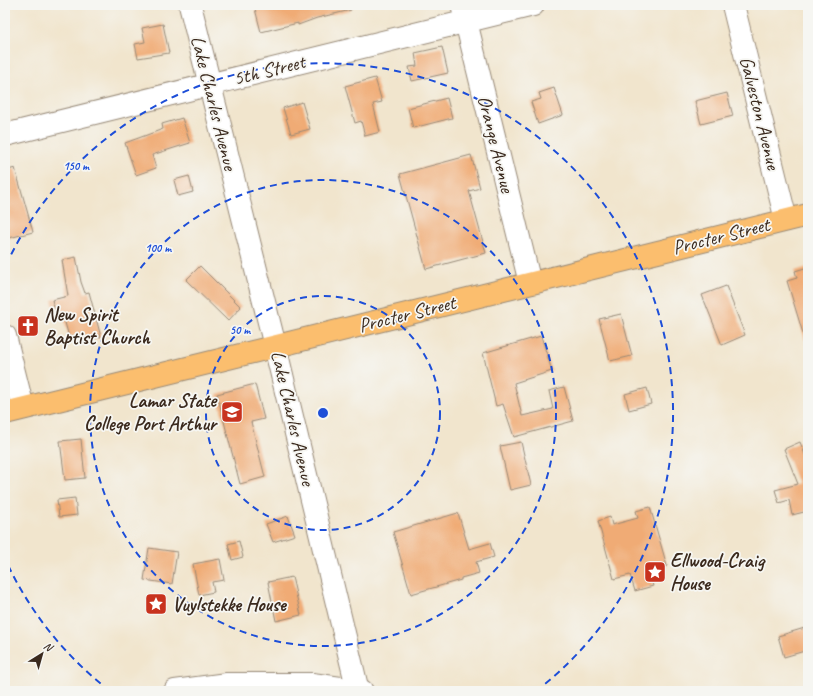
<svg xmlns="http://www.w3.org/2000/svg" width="813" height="696" viewBox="0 0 813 696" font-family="Caveat,sans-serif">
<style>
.building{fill:#f0ab75}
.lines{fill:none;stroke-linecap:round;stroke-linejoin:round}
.minor-casing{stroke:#968876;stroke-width:24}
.major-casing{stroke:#968876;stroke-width:24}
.minor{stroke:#fff;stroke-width:22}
.major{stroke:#fbbe6e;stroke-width:22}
.ring{fill:none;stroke:#1d4ed8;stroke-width:2;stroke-dasharray:7 5}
.labels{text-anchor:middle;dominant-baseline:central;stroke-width:3.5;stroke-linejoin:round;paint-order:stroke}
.street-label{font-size:20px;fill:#3b2a1e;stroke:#f6f6f2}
.poi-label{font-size:20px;font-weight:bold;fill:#3b2a1e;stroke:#f6f6f2;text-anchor:start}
.centre{fill:#1d4ed8;stroke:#f6f6f2;stroke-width:2}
.ring-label{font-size:12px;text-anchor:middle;font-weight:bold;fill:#1d4ed8;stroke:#f6f6f2;stroke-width:3.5;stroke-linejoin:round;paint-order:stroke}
</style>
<rect width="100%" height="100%" fill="#f6f6f2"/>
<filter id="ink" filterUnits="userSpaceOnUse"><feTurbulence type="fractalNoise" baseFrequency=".025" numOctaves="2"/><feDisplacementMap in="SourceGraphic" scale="8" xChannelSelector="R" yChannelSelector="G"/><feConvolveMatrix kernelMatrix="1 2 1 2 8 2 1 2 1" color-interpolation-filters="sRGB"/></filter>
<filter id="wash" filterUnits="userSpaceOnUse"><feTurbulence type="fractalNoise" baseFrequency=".012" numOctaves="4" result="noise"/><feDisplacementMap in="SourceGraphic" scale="16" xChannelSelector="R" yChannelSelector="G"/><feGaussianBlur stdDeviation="0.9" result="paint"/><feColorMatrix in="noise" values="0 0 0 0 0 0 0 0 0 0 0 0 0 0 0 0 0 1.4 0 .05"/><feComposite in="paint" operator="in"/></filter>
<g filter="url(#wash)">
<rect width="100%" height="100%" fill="#f1e5cd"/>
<g id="blocks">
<!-- building -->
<g class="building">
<path d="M254 5H351V10L317 18 298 25V23L261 32Z"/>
<path d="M163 24 169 53 138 58 135 44 145 42 142 28Z"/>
<path d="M442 47 448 73 412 81 409 67 417 66 415 53Z"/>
<path d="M375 78 382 102 373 104 380 132 365 136 361 121 355 123 345 86Z"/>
<path d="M554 88 563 115 538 124 531 102 541 99 539 93Z"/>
<path d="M727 93 733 116 701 124 695 101Z"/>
<path d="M447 98 452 118 413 128 408 108Z"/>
<path d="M302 102 310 129 291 134 283 108Z"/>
<path d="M182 118 190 143 152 155 156 168 136 175 125 143 163 129 162 124Z"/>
<path d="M471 155 480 188 469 191 486 253 426 269 400 174Z"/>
<path d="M15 168 33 232 5 239V171Z"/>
<path d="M189 176 193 192 178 196 174 180Z"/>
<path d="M76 257 81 282 85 293 89 292 101 337 82 341 80 334 69 337 64 319 58 321 52 300 68 296 62 260Z"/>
<path d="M200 266 241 307 228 321 186 280Z"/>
<path d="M808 267V340H805L787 281 797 278 795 271Z"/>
<path d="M726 286 745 335 722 345 702 295Z"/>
<path d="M621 314 632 356 610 361 599 319Z"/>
<path d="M541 336 552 371 514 383 522 416 553 409 549 391 564 387 573 421 514 437 503 404 496 406 483 353Z"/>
<path d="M255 384 264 419 251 422 265 477 240 484 217 394Z"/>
<path d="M647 388 651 404 629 410 625 394Z"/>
<path d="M81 439 85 478 65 480 60 441Z"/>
<path d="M521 442 531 485 510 490 500 446Z"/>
<path d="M800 442 808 462V511L792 515 789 500 779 503 775 490 798 484 784 449Z"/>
<path d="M75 498 77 515 59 517 57 500Z"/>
<path d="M650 507 667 566 648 571 653 586 635 591 630 575 614 579 598 521 610 517 612 525 638 518 636 511Z"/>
<path d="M458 513 469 549 490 543 494 557 476 562 479 573 461 578V580L411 594 393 532Z"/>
<path d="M288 516 295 535 273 542 266 524Z"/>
<path d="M239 541 243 557 232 560 228 544Z"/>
<path d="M149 548 177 552 172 584 144 580Z"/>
<path d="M220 559 224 580 212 582 214 592 199 595 193 564Z"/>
<path d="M292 577 301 615 276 621 268 582Z"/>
<path d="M808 627V650L784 657 778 636Z"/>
</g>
</g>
</g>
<g filter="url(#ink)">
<use href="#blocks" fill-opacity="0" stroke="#968876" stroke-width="1"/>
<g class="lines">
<!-- minor casing -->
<g class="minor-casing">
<g id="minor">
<path d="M190 5 275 346 358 691"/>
<path d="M462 5 530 283"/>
<path d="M733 5 786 220"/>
<path d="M5 135 533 5"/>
<path d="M5 336 23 408"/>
<path d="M175 691 227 684H312L362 691"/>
</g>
</g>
<!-- major casing -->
<g class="major-casing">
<path id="major" d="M5 413 808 215"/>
</g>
<!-- minor -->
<use href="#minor" class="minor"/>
<!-- major -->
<use href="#major" class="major"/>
</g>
</g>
<!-- distance rings -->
<g class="ring">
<circle cx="323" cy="413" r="117"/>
<circle cx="323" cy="413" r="233"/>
<path d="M110 691A350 350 0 0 1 6 561M6 265A350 350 0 1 1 536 691"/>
</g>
<!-- icons -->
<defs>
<g id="church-square" transform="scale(1.15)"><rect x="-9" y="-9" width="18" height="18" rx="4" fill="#c8321e" stroke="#f6f6f2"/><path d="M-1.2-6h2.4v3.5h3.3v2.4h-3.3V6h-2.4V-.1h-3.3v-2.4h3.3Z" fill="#fff"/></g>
<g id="university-square" transform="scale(1.15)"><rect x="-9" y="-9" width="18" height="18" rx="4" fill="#c8321e" stroke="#f6f6f2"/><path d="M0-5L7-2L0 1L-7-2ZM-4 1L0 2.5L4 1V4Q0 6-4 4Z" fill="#fff"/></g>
<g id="sight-square" transform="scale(1.15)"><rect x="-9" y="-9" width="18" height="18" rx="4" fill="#c8321e" stroke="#f6f6f2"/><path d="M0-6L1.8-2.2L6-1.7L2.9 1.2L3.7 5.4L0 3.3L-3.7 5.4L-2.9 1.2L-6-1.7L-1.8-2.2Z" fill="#fff"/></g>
</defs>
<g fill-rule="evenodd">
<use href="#church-square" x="28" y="326"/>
<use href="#university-square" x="232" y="412"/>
<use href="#sight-square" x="655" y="572"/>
<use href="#sight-square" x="156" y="604"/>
</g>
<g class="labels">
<!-- street labels -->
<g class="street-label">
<text transform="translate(269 70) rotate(-14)">5th Street</text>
<text transform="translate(214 103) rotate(76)">Lake Charles Avenue</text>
<text transform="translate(760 113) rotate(76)">Galveston Avenue</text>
<text transform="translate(496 144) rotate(76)">Orange Avenue</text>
<text transform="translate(721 236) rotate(-14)">Procter Street</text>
<text transform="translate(407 314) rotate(-14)">Procter Street</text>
<text transform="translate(293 418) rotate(77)">Lake Charles Avenue</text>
</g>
<!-- poi labels -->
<g class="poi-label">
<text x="44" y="314">New Spirit<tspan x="44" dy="23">Baptist Church</tspan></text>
<text x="216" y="400" text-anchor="end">Lamar State<tspan x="216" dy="23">College Port Arthur</tspan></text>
<text x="670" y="560">Ellwood-Craig<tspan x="670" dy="23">House</tspan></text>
<text x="172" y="604">Vuylstekke House</text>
</g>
</g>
<circle cx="323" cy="413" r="6" class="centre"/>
<g class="ring-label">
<text x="76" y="170">150 m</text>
<text x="158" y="252">100 m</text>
<text x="240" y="334">50 m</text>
</g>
<!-- margin -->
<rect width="813" height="696" fill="none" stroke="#f6f6f2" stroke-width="20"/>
<!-- north arrow -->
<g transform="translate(42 654) rotate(37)" stroke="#f6f6f2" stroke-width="3" paint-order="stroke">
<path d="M0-3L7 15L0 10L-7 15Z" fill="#3b2a1e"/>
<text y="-6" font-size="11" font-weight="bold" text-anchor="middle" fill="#3b2a1e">N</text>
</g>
</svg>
